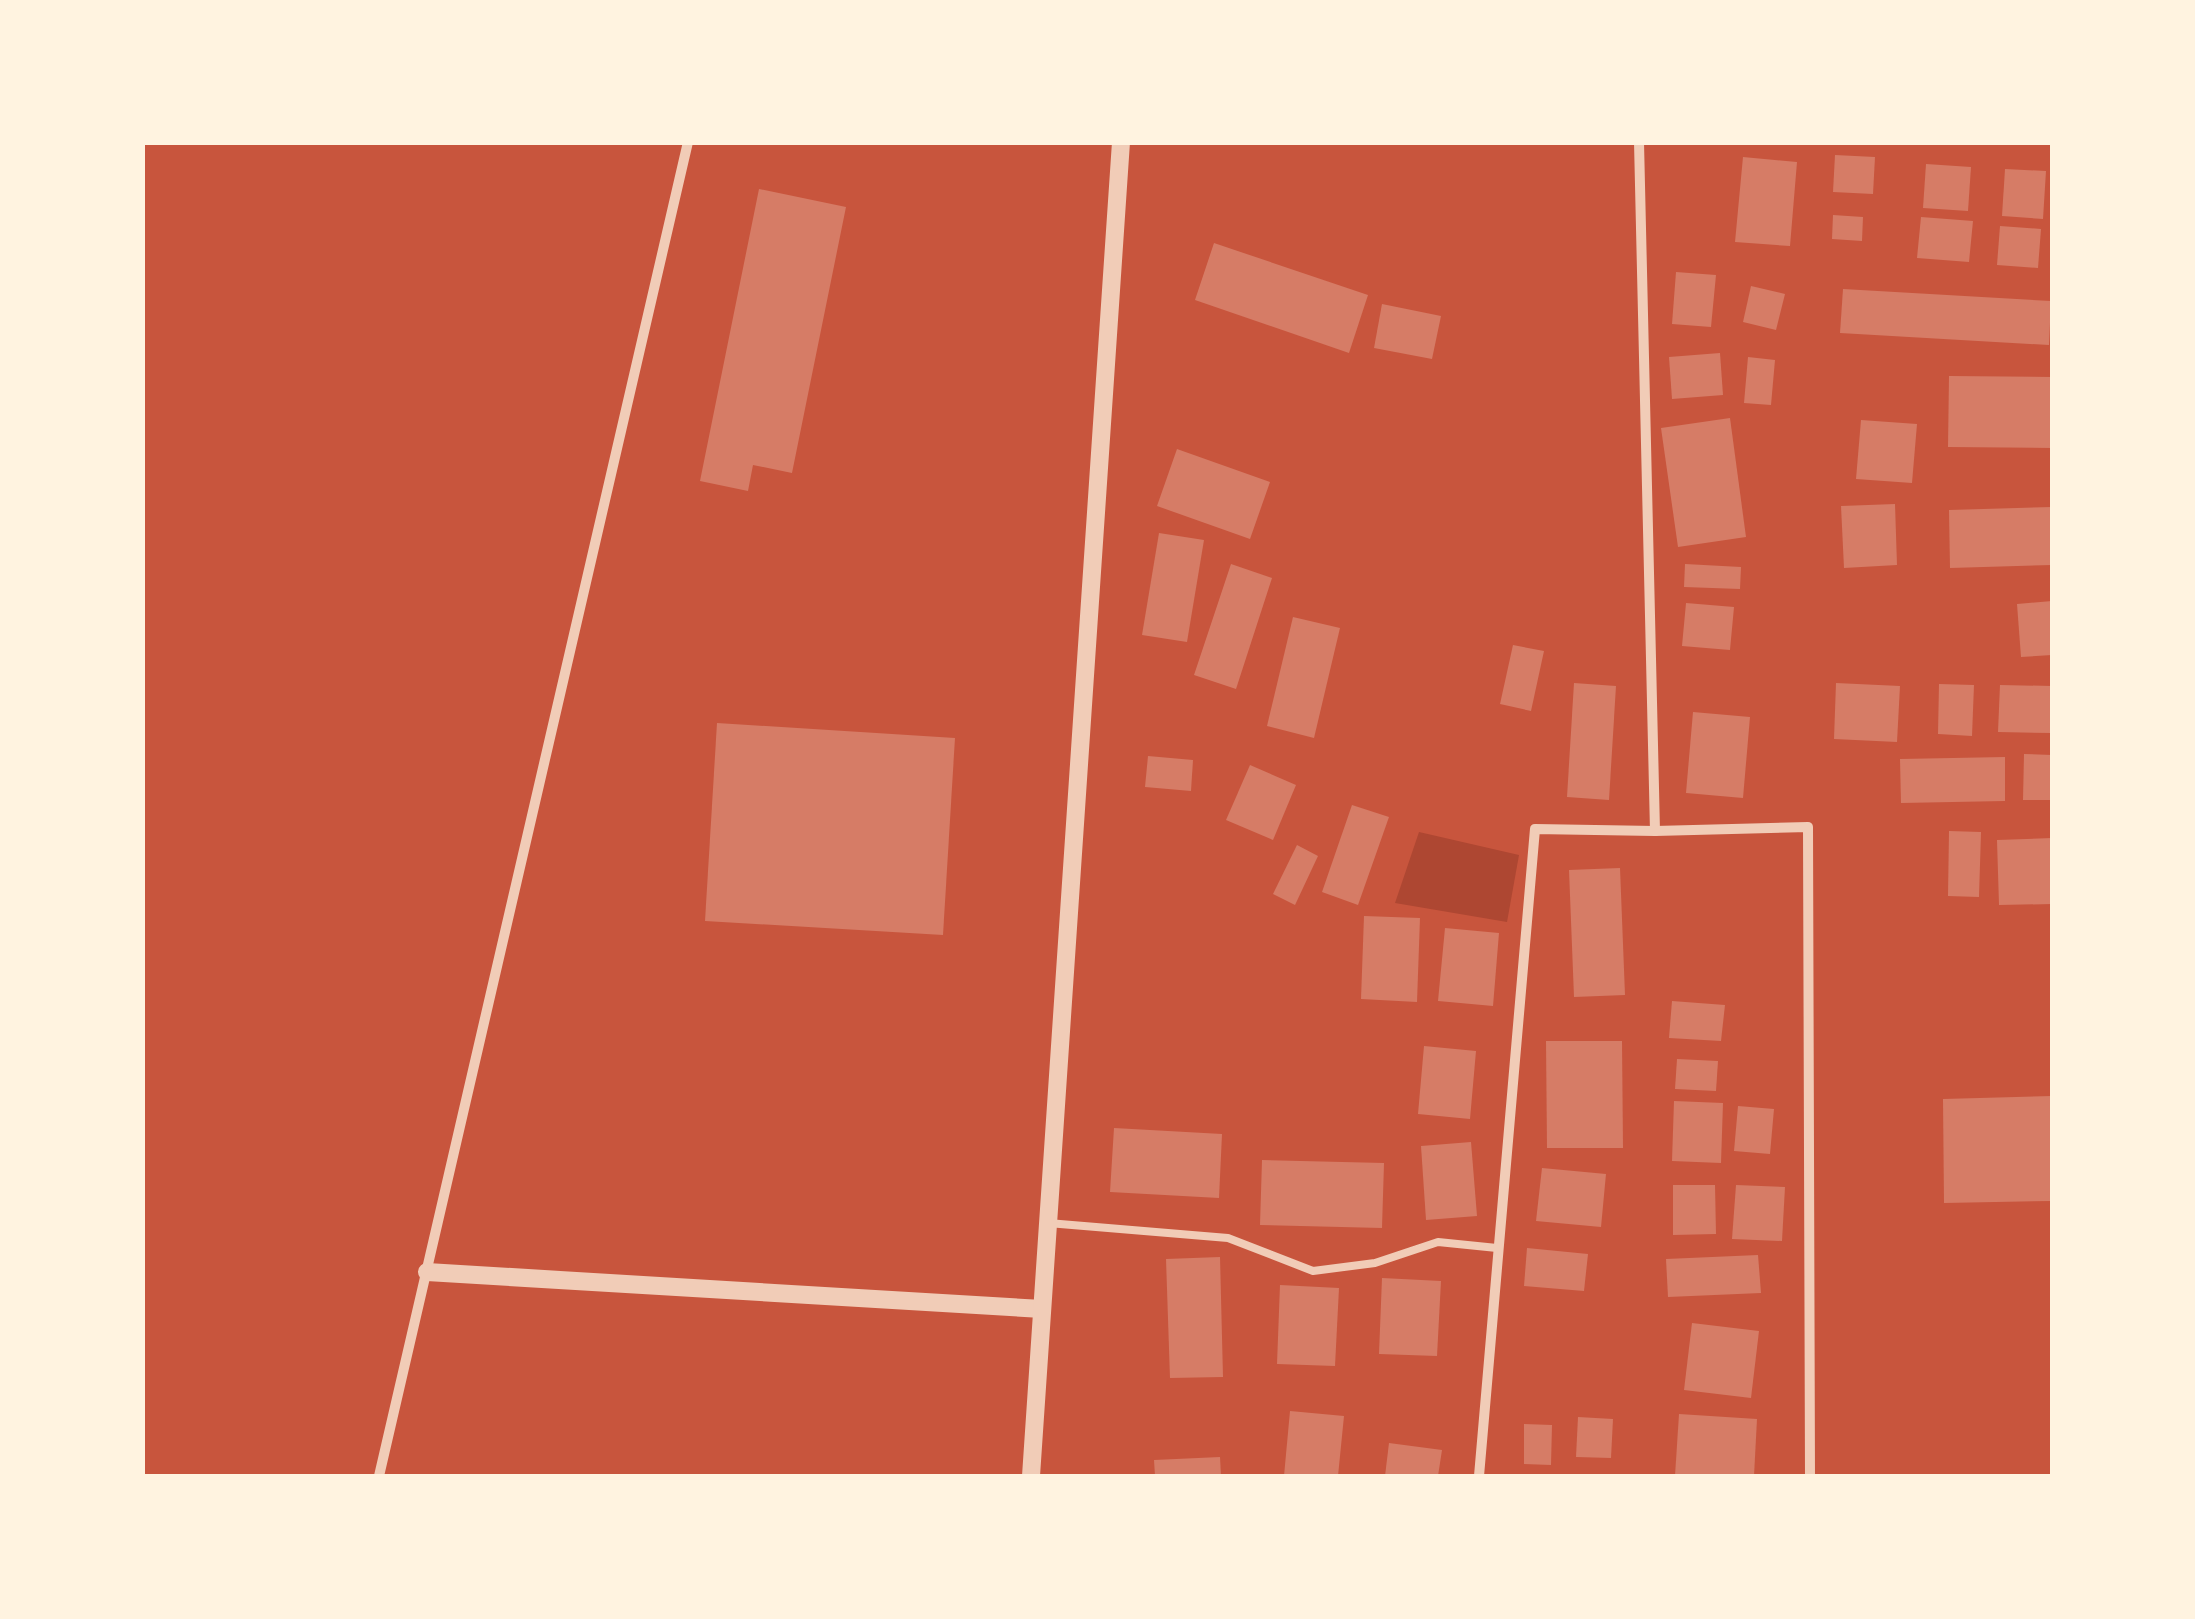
<svg xmlns="http://www.w3.org/2000/svg" width="2195" height="1619" viewBox="0 0 2195 1619" font-family="'Sofia Sans Condensed',sans-serif">
<style>
.green{fill:#ae4732}
.building{fill:#d67c66}
.lines{fill:none;stroke-linecap:round;stroke-linejoin:round}
.service{stroke:#f1ccb7;stroke-width:8}
.minor{stroke:#f1ccb7;stroke-width:10}
.tertiary{stroke:#f1ccb7;stroke-width:18}
</style>
<rect width="100%" height="100%" fill="#c8553d"/>
<!-- green -->
<path class="green" d="M1419 832 1519 855 1507 922 1395 903Z"/>
<!-- building -->
<g class="building">
<path d="M1835 155 1875 157 1873 194 1833 192Z"/>
<path d="M1743 157 1797 162 1790 246 1735 242Z"/>
<path d="M1926 164 1971 167 1968 211 1923 208Z"/>
<path d="M2005 169 2046 171 2043 219 2002 216Z"/>
<path d="M759 189 846 207 792 473 753 465 748 491 700 481Z"/>
<path d="M1833 215 1863 217 1862 241 1832 239Z"/>
<path d="M1921 217 1973 221 1969 262 1917 258Z"/>
<path d="M2000 226 2041 229 2038 268 1997 265Z"/>
<path d="M1214 243 1368 295 1349 353 1195 300Z"/>
<path d="M1676 272 1716 275 1711 327 1672 324Z"/>
<path d="M1751 286 1785 294 1776 330 1743 322Z"/>
<path d="M1843 289 2051 301 2049 345 1840 333Z"/>
<path d="M1382 304 1441 316 1432 359 1374 348Z"/>
<path d="M1720 353 1723 395 1672 399 1669 357Z"/>
<path d="M1748 357 1775 360 1771 405 1744 403Z"/>
<path d="M1949 376 2052 377V448L1948 447Z"/>
<path d="M1730 418 1746 537 1678 547 1661 428Z"/>
<path d="M1861 420 1917 424 1912 483 1856 479Z"/>
<path d="M1177 449 1270 482 1250 539 1157 506Z"/>
<path d="M1895 504 1897 565 1844 568 1841 506Z"/>
<path d="M2052 507V565L1950 568 1949 510Z"/>
<path d="M1159 533 1204 540 1187 642 1142 635Z"/>
<path d="M1231 564 1272 578 1236 689 1194 675Z"/>
<path d="M1685 564 1741 567 1740 589 1684 587Z"/>
<path d="M2052 601V655L2021 657 2017 604Z"/>
<path d="M1686 603 1734 607 1730 650 1682 646Z"/>
<path d="M1293 617 1340 628 1314 738 1267 726Z"/>
<path d="M1513 645 1544 651 1531 711 1500 704Z"/>
<path d="M1574 683 1616 686 1609 800 1567 797Z"/>
<path d="M1836 683 1900 686 1897 742 1834 739Z"/>
<path d="M1939 684 1974 685 1972 736 1938 734Z"/>
<path d="M2000 685 2052 686V733L1998 732Z"/>
<path d="M1693 712 1750 717 1743 798 1686 793Z"/>
<path d="M717 723 955 738 943 935 705 921Z"/>
<path d="M2024 754 2052 755V800H2023Z"/>
<path d="M1148 756 1193 760 1191 791 1145 787Z"/>
<path d="M2005 757V801L1901 803 1900 759Z"/>
<path d="M1250 765 1296 785 1273 840 1226 820Z"/>
<path d="M1352 805 1389 817 1358 905 1322 892Z"/>
<path d="M1949 831 1981 832 1979 897 1948 896Z"/>
<path d="M2052 838V904L1999 905 1997 840Z"/>
<path d="M1297 845 1318 856 1295 905 1273 894Z"/>
<path d="M1620 868 1625 995 1574 997 1569 870Z"/>
<path d="M1364 916 1420 918 1417 1002 1361 999Z"/>
<path d="M1445 928 1499 933 1493 1006 1438 1001Z"/>
<path d="M1672 1001 1725 1005 1721 1041 1669 1038Z"/>
<path d="M1546 1041H1622L1623 1148H1547Z"/>
<path d="M1424 1046 1476 1051 1470 1119 1418 1114Z"/>
<path d="M1677 1059 1718 1061 1716 1091 1675 1089Z"/>
<path d="M2052 1096V1201L1944 1203 1943 1099Z"/>
<path d="M1674 1101 1723 1103 1721 1163 1672 1161Z"/>
<path d="M1738 1106 1774 1109 1770 1154 1734 1151Z"/>
<path d="M1114 1128 1222 1134 1219 1198 1110 1192Z"/>
<path d="M1471 1142 1477 1216 1426 1220 1421 1146Z"/>
<path d="M1262 1160 1384 1163 1382 1228 1260 1225Z"/>
<path d="M1542 1168 1606 1174 1601 1227 1536 1221Z"/>
<path d="M1673 1185H1715L1716 1234 1673 1235Z"/>
<path d="M1736 1185 1785 1187 1782 1241 1732 1239Z"/>
<path d="M1527 1248 1588 1254 1584 1291 1524 1286Z"/>
<path d="M1758 1255 1761 1293 1668 1297 1666 1259Z"/>
<path d="M1220 1257 1223 1377 1170 1378 1166 1259Z"/>
<path d="M1382 1278 1441 1281 1437 1356 1379 1354Z"/>
<path d="M1280 1285 1339 1288 1335 1366 1277 1364Z"/>
<path d="M1692 1323 1759 1331 1751 1398 1684 1390Z"/>
<path d="M1290 1411 1344 1416 1338 1476H1284Z"/>
<path d="M1679 1414 1757 1419 1754 1476H1675Z"/>
<path d="M1578 1417 1613 1419 1611 1458 1576 1457Z"/>
<path d="M1524 1424 1552 1425 1551 1465 1524 1464Z"/>
<path d="M1389 1443 1442 1450 1438 1476H1385Z"/>
<path d="M1220 1457 1221 1476H1155L1154 1460Z"/>
</g>
<g class="lines">
<!-- service -->
<path class="service" d="M1048 1223 1228 1238 1313 1271 1375 1263 1438 1242 1497 1248"/>
<!-- minor -->
<g class="minor">
<path d="M1639 142 1655 831"/>
<path d="M379 1476 688 142"/>
<path d="M1479 1476 1535 829 1655 831 1808 827 1810 1476"/>
</g>
<!-- tertiary -->
<g class="tertiary">
<path d="M427 1272 1042 1309"/>
<path d="M1031 1476 1121 142"/>
</g>
</g>
<!-- border -->
<rect width="2195" height="1619" fill="none" stroke="#fff3e0" stroke-width="290"/>
</svg>
